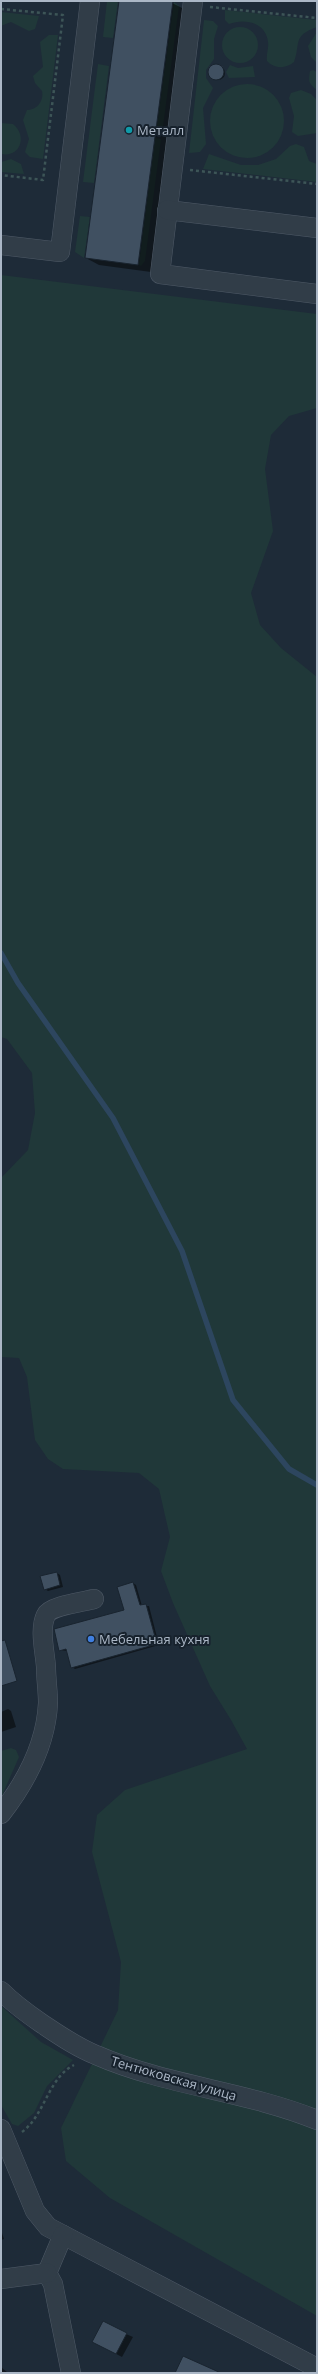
<svg xmlns="http://www.w3.org/2000/svg" width="318" height="2374" viewBox="0 0 318 2374" font-family="'Open Sans',sans-serif">
<style>
.green{fill:#203839}
.shadow{fill:#0007}
.lines{fill:none;stroke-linecap:round;stroke-linejoin:round}
.stream{stroke:#2d465f;stroke-width:5.5}
.building{fill:#405061;stroke:#19242f}
.minor-casing{stroke:#4f5a67;stroke-width:20}
.path{stroke:#3d5557;stroke-width:2.5;stroke-dasharray:3 3;stroke-linecap:butt}
.minor{stroke:#313d48;stroke-width:19}
.culture-dot{fill:#0f9aa8;stroke:#17222d;stroke-width:1.5}
.shop-dot{fill:#3f7fe0;stroke:#17222d;stroke-width:1.5}
.labels{text-anchor:middle;dominant-baseline:central;stroke-width:4;stroke-linejoin:round;paint-order:stroke}
.poi-label{font-size:13px;fill:#abb7c6;stroke:#17222d;text-anchor:start}
.street-label{font-size:13px;fill:#abb7c6;stroke:#17222d}
</style>
<rect width="100%" height="100%" fill="#1e2b38"/>
<!-- green -->
<g class="green">
<path d="M107 1H118L113 38 103 37Z"/>
<path d="M174 2 179 6 162 134 156 133Z"/>
<path d="M225 10 317 20V27C292 36 301 43 294 62 286 69 274 69 267 61 266 54 269 48 268 42 266 22 244 18 229 24L225 20Z"/>
<path d="M1 12 39 16 35 29 29 31 11 22 1 26Z"/>
<path d="M204 20 213 21 218 26 214 39V59L206 70V78L213 88 203 108 206 144 200 152 189 153Z"/>
<circle cx="240" cy="45" r="18"/>
<path d="M317 32V63L311 57 308 46Z"/>
<path d="M49 35H58L43 159 30 157 25 152 29 139 23 120 27 110C37 110 44 101 42 91L35 83 33 76 43 67 40 42Z"/>
<path d="M98 64 109 66 94 183 83 182Z"/>
<path d="M230 65 238 68 253 66 255 77 229 78 226 72Z"/>
<path d="M313 70 317 72V90C309 84 308 82 310 71Z"/>
<circle cx="247" cy="121" r="37"/>
<path d="M301 90 311 94 317 100V133L298 136 292 132 294 116 289 98 291 93Z"/>
<path d="M1 123 13 124C28 136 20 158 1 154Z"/>
<path d="M155 138 161 139 145 261 141 266 139 265Z"/>
<path d="M296 144 304 147 309 161 317 164V182L203 169 209 154 241 165H258L276 159 290 146Z"/>
<path d="M11 159 21 164 24 174 1 172V162Z"/>
<path d="M80 216 90 217 84 258 75 252Z"/>
<path d="M1 275 317 314V408L289 416 271 435 265 469 273 531 251 593 260 625 281 648 317 677V2316L110 2198 66 2161 61 2128 118 2010 121 1962 92 1852 97 1815 125 1790 247 1749 231 1720 210 1686 173 1603 161 1571 170 1537 159 1489 139 1473 63 1469 48 1459 35 1440 27 1377 19 1358 1 1357V1178L28 1150 35 1113 32 1073 7 1039 1 1037Z"/>
<path d="M11 1748 16 1750 19 1757 1 1798V1751Z"/>
<path d="M1 2006 41 2042 73 2060 47 2086 34 2113 18 2126 12 2124 1 2105Z"/>
</g>
<!-- shadow -->
<g class="shadow">
<path d="M120 1 172 3 186 10 151 272 99 265 86 258Z"/>
<circle cx="218" cy="73" r="7"/>
<path d="M57 1573 60 1575 63 1587 48 1591 45 1589Z"/>
<path d="M133 1583 136 1585 142 1606H149L159 1645 75 1669 72 1667 67 1651 60 1650 125 1610Z"/>
<path d="M8 1709 11 1711 16 1727 1 1732V1712Z"/>
<path d="M1 2230 4 2239 1 2240Z"/>
<path d="M126 2334 133 2337 122 2357 99 2345Z"/>
<path d="M1 2367 8 2373H1Z"/>
</g>
<g class="lines">
<!-- stream -->
<path class="stream" d="M1 953 18 983 113 1118 182 1251 233 1400 289 1469 317 1485"/>
</g>
<!-- building -->
<g class="building">
<path d="M119 1H173L138 265 85 258Z"/>
<circle cx="216" cy="72" r="8"/>
<path d="M57 1572 60 1585 44 1590 40 1576Z"/>
<path d="M133 1582 140 1605 146 1604 157 1644 71 1668 66 1649 59 1651 54 1629 124 1610 117 1587Z"/>
<path d="M5 1640 17 1681 1 1686V1641Z"/>
<path d="M103 2321 127 2333 116 2354 92 2342Z"/>
<path d="M183 2356 221 2373H175Z"/>
</g>
<g class="lines">
<!-- minor casing -->
<g class="minor-casing">
<g id="minor">
<path d="M193 1 160 274 317 294"/>
<path d="M167 210 317 228"/>
<path d="M1 245 60 252 90 1"/>
<path d="M1 1814C26 1782 46 1745 48 1703 48 1691 46 1679 46 1667 45 1652 39 1629 46 1615 50 1606 83 1602 94 1599"/>
<path d="M1 1991C13 2003 28 2014 41 2023 59 2035 76 2047 96 2055 167 2086 246 2091 317 2120"/>
<path d="M1 2129 35 2211 48 2227 317 2368"/>
<path d="M63 2235 47 2273 53 2284 71 2373"/>
<path d="M1 2279 47 2273"/>
</g>
</g>
<!-- path -->
<g class="path">
<path d="M210 7 317 18"/>
<path d="M1 9 63 15 43 180 1 175"/>
<path d="M190 170 317 184"/>
<path d="M22 2132C45 2115 48 2078 74 2065"/>
</g>
<!-- minor -->
<use href="#minor" class="minor"/>
</g>
<!-- markers -->
<circle class="culture-dot" cx="129" cy="130" r="4"/>
<circle class="shop-dot" cx="91" cy="1639" r="4"/>
<g class="labels">
<!-- poi labels -->
<g class="poi-label">
<text x="137" y="130">Металл</text>
<text x="99" y="1639">Мебельная кухня</text>
</g>
<!-- street labels -->
<g class="street-label">
<text transform="translate(174 2078) rotate(16)">Тентюковская улица</text>
</g>
</g>
<!-- border -->
<rect width="318" height="2374" fill="none" stroke="#abb7c6" stroke-width="4"/>
</svg>
